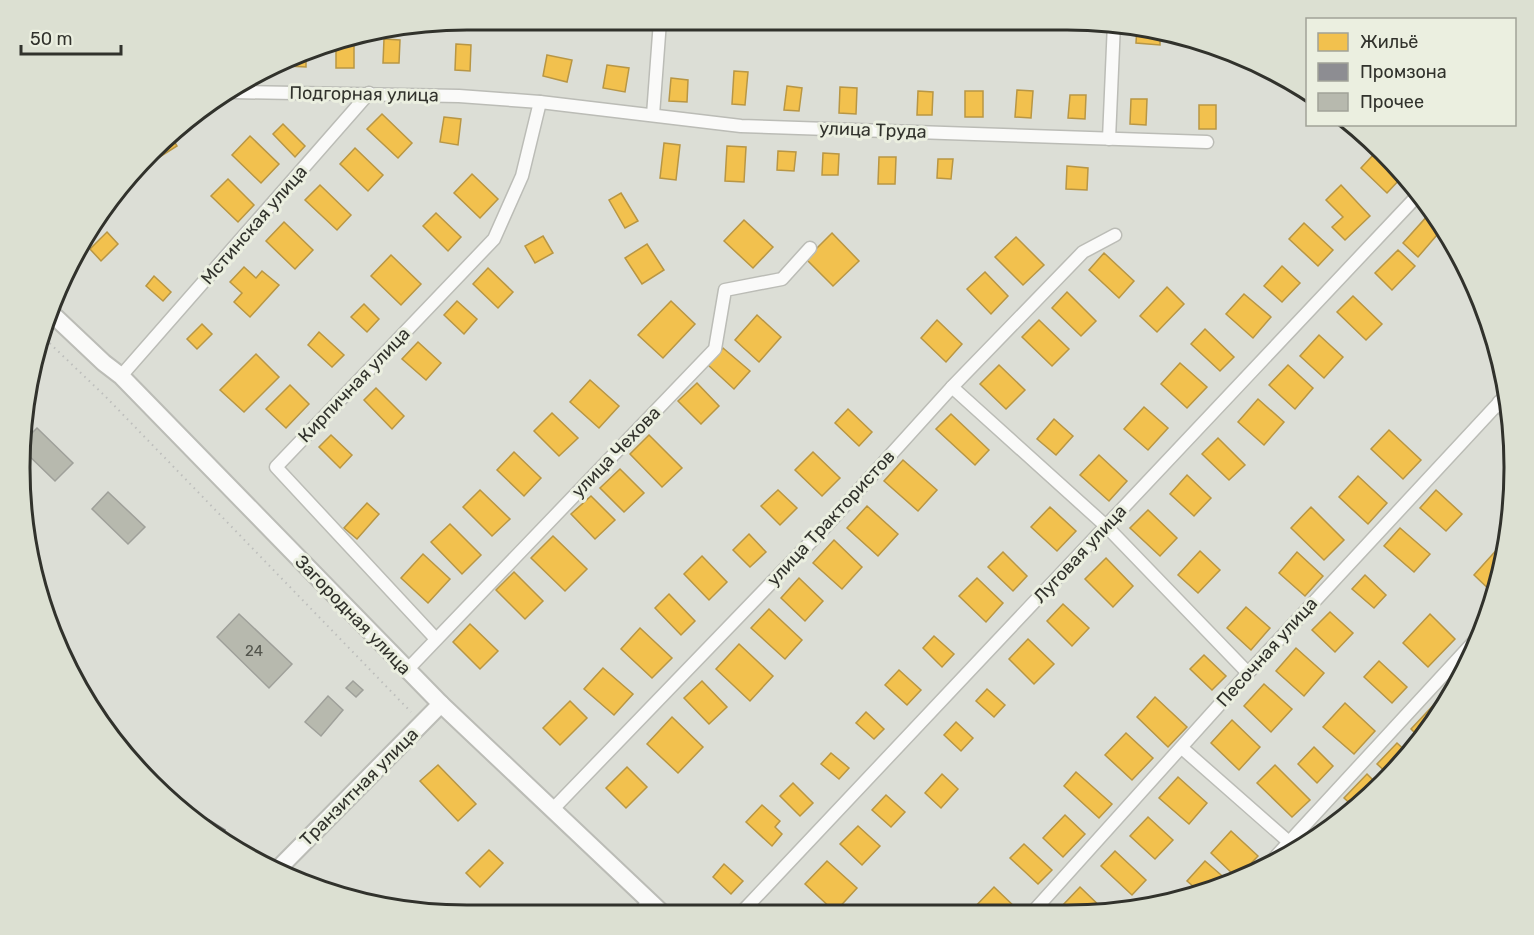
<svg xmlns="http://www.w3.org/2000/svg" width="1534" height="935" viewBox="0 0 1534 935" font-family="Rubik,sans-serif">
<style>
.homes{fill:#f2c14e;stroke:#b89644;stroke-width:1.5}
.industry{fill:#8d8d92;stroke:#717273;stroke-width:1.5}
.building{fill:#b7b9ae;stroke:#9fa09a;stroke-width:1.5}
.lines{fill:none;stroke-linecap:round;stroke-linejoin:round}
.street-casing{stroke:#bbbcb6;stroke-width:15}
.secondary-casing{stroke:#bbbcb6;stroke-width:20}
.path{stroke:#bdbebc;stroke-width:2;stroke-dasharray:1.5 4.5;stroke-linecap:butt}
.street{stroke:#fafaf9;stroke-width:12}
.secondary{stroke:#fafaf9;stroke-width:16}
.labels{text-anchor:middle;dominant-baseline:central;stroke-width:6;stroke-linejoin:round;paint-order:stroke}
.number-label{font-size:15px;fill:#52544c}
.street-label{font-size:18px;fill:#31322c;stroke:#ebefe0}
.rim{fill:none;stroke:#31322c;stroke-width:3}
</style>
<rect width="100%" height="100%" fill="#dcded6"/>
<!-- homes -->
<g class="homes">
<path d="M1137 27 1160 33V45L1136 43Z"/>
<path d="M384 39 400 40 399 63H383Z"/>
<rect x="336" y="42" width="18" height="26"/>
<path d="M456 44 471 45 470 71 455 70Z"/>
<path d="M306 53V67L287 66V63Z"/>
<path d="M547 55 572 60 567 82 543 76Z"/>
<path d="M607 65 629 68 625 92 603 88Z"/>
<path d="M734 71 748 72 745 105 732 104Z"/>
<path d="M671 78 688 80 687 102 669 101Z"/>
<path d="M787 86 802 88 799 111 784 110Z"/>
<path d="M840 87 857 88 856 114 839 113Z"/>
<path d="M1017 90 1033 91 1031 118 1015 117Z"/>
<path d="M918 91 933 92 932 115H917Z"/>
<rect x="965" y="91" width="18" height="26"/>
<path d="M1070 95H1086L1085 119 1068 118Z"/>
<path d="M1131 99H1147L1146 125 1130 124Z"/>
<rect x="1199" y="105" width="17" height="24"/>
<path d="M382 114 412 143 398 158 367 129Z"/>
<path d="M444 117 461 119 458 145 440 142Z"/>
<path d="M283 124 305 146 295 157 273 134Z"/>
<path d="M171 136 177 146 155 160 152 155Z"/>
<path d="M250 136 279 164 261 183 232 155Z"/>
<path d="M664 143 680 145 676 180 660 178Z"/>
<path d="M727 146 746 147 744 182 725 181Z"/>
<path d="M355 148 383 175 368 191 340 164Z"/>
<path d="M778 151 796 152 794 171 777 170Z"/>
<path d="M823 153 839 154 838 175H822Z"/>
<path d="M1374 154 1401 178 1387 193 1361 168Z"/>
<path d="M879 157H896L895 184H878Z"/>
<path d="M938 159H953L951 179 937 178Z"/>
<path d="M1067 166 1088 168 1087 190 1066 189Z"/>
<path d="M472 174 498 199 480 218 454 193Z"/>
<path d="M228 179 254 205 238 222 211 196Z"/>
<path d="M320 185 351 215 337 230 305 200Z"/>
<path d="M1341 185 1370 216 1345 240 1332 227 1343 217 1326 200Z"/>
<path d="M621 193 638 221 625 228 609 200Z"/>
<path d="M436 213 461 237 448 251 423 226Z"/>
<path d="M1430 213 1443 228 1418 257 1403 243Z"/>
<path d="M744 220 773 247 753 268 724 241Z"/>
<path d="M284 222 313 250 295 269 266 241Z"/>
<path d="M1304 223 1333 250 1318 266 1289 239Z"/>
<path d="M107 232 118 244 101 261 90 249Z"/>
<path d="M832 233 859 261 833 286 806 259Z"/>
<path d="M543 236 553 253 535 263 525 246Z"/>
<path d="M1016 237 1044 265 1023 285 995 257Z"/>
<path d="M647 244 664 270 642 284 625 258Z"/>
<path d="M1398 250 1415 266 1392 290 1375 273Z"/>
<path d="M1104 253 1134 281 1119 298 1089 270Z"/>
<path d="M391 255 421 284 401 305 371 276Z"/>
<path d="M1282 266 1300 283 1282 302 1264 286Z"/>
<path d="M244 267 256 278 262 271 279 285 250 317 234 302 242 293 230 282Z"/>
<path d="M488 268 513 292 498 308 473 284Z"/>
<path d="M985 272 1008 296 991 314 967 289Z"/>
<path d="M154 276 171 292 163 301 146 286Z"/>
<path d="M1167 287 1184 304 1157 332 1140 316Z"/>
<path d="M1067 292 1096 321 1081 336 1052 308Z"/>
<path d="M1244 294 1271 317 1253 338 1226 314Z"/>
<path d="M1353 296 1382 324 1366 340 1337 312Z"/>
<path d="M457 301 477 319 464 334 444 315Z"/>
<path d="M671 301 695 324 663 358 638 335Z"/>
<path d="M364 304 379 319 367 332 351 317Z"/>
<path d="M757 315 781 337 759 362 735 340Z"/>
<path d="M937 320 962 344 946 362 921 338Z"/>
<path d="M1039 320 1069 349 1052 366 1022 337Z"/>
<path d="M202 324 212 334 197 349 187 339Z"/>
<path d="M1205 329 1234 357 1220 371 1191 344Z"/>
<path d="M319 332 344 355 332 367 308 345Z"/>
<path d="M1319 335 1343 357 1324 378 1300 356Z"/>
<path d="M418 342 441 363 426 380 402 359Z"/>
<path d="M723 348 750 371 734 389 708 365Z"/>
<path d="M256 354 279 377 244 412 220 390Z"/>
<path d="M1180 363 1207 387 1187 408 1161 384Z"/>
<path d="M999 365 1025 390 1006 409 980 384Z"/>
<path d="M1288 365 1313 388 1295 409 1269 385Z"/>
<path d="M590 380 619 406 599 428 570 402Z"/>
<path d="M697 383 719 406 701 424 678 401Z"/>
<path d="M290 385 309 404 286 428 266 409Z"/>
<path d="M376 388 404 416 392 429 364 400Z"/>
<path d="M1258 399 1284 422 1264 445 1238 422Z"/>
<path d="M1144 407 1168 428 1148 450 1124 429Z"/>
<path d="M848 409 872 432 859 446 835 423Z"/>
<path d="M552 413 578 438 559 456 534 431Z"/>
<path d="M951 414 989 450 975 465 936 429Z"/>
<path d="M1054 419 1073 436 1056 455 1037 439Z"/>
<path d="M1389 430 1421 460 1403 479 1371 449Z"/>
<path d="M331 435 352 455 340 468 319 447Z"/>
<path d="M649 435 682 468 662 487 630 454Z"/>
<path d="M1218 438 1245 465 1229 480 1202 454Z"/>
<path d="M514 452 541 478 524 496 497 470Z"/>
<path d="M813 452 840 478 822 496 795 470Z"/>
<path d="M1099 455 1127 481 1109 501 1080 475Z"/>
<path d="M903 460 937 490 918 511 884 481Z"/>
<path d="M620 469 644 493 624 512 600 488Z"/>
<path d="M1187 475 1211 498 1194 516 1170 494Z"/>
<path d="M1358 476 1387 503 1368 524 1339 497Z"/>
<path d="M480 490 510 519 492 536 463 507Z"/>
<path d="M778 490 797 508 780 525 761 506Z"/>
<path d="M1436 490 1462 514 1446 531 1420 508Z"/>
<path d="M591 496 615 520 595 539 571 514Z"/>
<path d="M367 503 379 514 357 539 344 528Z"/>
<path d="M867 506 898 534 878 556 847 528Z"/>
<path d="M1050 507 1076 531 1057 551 1031 527Z"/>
<path d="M1311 507 1344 540 1324 560 1291 528Z"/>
<path d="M1148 510 1177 538 1160 556 1130 528Z"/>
<path d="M450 524 481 555 462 574 431 542Z"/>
<path d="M1400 528 1430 554 1414 572 1384 546Z"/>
<path d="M749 534 766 552 750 567 733 550Z"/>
<path d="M553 536 587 569 565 591 531 558Z"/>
<path d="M834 540 862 567 842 589 813 563Z"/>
<path d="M1500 546 1505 551 1499 583 1495 595 1474 575Z"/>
<path d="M1200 551 1220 570 1198 593 1178 575Z"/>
<path d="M1003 552 1027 576 1013 591 988 567Z"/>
<path d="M1297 552 1323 576 1305 596 1279 573Z"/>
<path d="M423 554 450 579 428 603 401 578Z"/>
<path d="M702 556 727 582 709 600 684 574Z"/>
<path d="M1106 558 1133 586 1113 607 1085 579Z"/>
<path d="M514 572 543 601 525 619 496 590Z"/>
<path d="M1365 575 1386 595 1374 608 1352 589Z"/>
<path d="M799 578 823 601 805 621 781 598Z"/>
<path d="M977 578 1003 603 986 622 959 596Z"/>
<path d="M669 594 695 621 681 635 655 608Z"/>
<path d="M1063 604 1089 628 1072 646 1047 621Z"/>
<path d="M1246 607 1270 628 1251 650 1227 628Z"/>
<path d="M769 609 802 640 785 659 751 628Z"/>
<path d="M1330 612 1353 633 1335 652 1312 630Z"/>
<path d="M1430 614 1455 639 1428 667 1403 643Z"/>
<path d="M470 624 498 651 480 669 453 642Z"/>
<path d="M640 628 672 658 652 678 621 649Z"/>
<path d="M934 636 954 654 942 667 923 648Z"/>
<path d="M1028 639 1054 664 1034 684 1009 659Z"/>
<path d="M739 644 773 676 750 701 716 669Z"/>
<path d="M1296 648 1324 673 1304 696 1276 671Z"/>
<path d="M1204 655 1226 676 1212 690 1190 669Z"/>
<path d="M1379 661 1407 687 1392 703 1364 677Z"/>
<path d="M603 668 633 694 614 715 584 689Z"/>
<path d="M899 670 921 690 907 705 885 685Z"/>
<path d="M702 681 727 707 709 724 684 698Z"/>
<path d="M1264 684 1292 709 1271 732 1244 706Z"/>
<path d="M987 689 1005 705 994 717 976 701Z"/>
<path d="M1155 697 1187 727 1168 747 1137 717Z"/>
<path d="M1441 697 1446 702 1422 740 1411 729Z"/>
<path d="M570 701 587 718 560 745 543 728Z"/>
<path d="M1345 703 1375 731 1354 754 1323 727Z"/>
<path d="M866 712 884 729 874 739 856 723Z"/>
<path d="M672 717 703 747 678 773 647 744Z"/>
<path d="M1232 720 1260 747 1239 770 1211 743Z"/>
<path d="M956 722 973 738 961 751 944 735Z"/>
<path d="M1126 733 1153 758 1132 780 1105 755Z"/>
<path d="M1397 743 1409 754 1389 775 1377 764Z"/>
<path d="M1314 747 1333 766 1317 783 1298 764Z"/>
<path d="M831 753 849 768 839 779 821 764Z"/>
<path d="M438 765 476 804 458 821 420 781Z"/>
<path d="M1275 765 1310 800 1292 817 1257 783Z"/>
<path d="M627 767 647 787 626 808 606 788Z"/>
<path d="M1076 772 1112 804 1099 818 1064 786Z"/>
<path d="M942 774 958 789 941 808 925 793Z"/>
<path d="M1367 774 1379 786 1356 809 1344 798Z"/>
<path d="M1178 777 1207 803 1189 824 1159 798Z"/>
<path d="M793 783 813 803 800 816 780 796Z"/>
<path d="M886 795 905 812 891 827 872 810Z"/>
<path d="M762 805 780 821 775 827 782 834 772 846 746 822Z"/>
<path d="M1065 815 1085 834 1063 857 1043 838Z"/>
<path d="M1148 817 1173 840 1155 859 1130 836Z"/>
<path d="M1330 818 1336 823 1310 842 1309 841Z"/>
<path d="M858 826 880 846 862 865 840 844Z"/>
<path d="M1231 831 1258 856 1237 878 1211 853Z"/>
<path d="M1024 844 1052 870 1038 884 1010 858Z"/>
<path d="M489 850 503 863 480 887 466 873Z"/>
<path d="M1115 851 1146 880 1132 895 1101 866Z"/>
<path d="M827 861 857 888 835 912 805 884Z"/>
<path d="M1205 861 1228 881 1201 893 1187 881Z"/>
<path d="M724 864 743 881 731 894 713 877Z"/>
<path d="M994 887 1019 911 1016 914H972L970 912Z"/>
<path d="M1080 887 1107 913 1071 914 1062 906Z"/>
<path d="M783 905 792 913H776Z"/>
</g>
<!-- industry -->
<path class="industry" d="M209 820 225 830 223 833 207 824Z"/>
<!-- building -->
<g class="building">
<path d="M37 428 73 463 55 481 22 449 24 441Z"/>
<path d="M108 492 145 527 128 544 92 509Z"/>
<path d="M239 614 292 664 269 688 217 637Z"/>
<path d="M353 681 363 690 356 697 346 688Z"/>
<path d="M328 696 343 710 321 736 305 722Z"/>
</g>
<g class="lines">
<!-- street casing -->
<g class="street-casing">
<g id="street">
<path d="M233 92 459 96 540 102 741 126 1207 142"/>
<path d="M653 115 660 21"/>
<path d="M1109 139 1114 23"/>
<path d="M121 376 369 93"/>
<path d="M952 387 1106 526 1248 673"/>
<path d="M1499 402 1511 420"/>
<path d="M436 639 276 467 494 239 522 176 540 102"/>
<path d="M407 670 715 349 725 290 782 279 810 248"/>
<path d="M1182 748 1298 850"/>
<path d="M553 809 828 524 952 387 1083 252 1115 235"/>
<path d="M1269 864 1480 635"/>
<path d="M639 913 649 901"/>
<path d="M741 913 1419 194"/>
<path d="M1031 914 1248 673 1507 394"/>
</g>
</g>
<!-- secondary casing -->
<g class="secondary-casing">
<g id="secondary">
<path d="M50 312 104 363 121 376 441 704 662 913"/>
<path d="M277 870 441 704"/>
</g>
</g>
<!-- path -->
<path class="path" d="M41 335 105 396 411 712"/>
<!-- street -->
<use href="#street" class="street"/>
<!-- secondary -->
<use href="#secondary" class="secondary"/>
</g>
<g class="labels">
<!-- number labels -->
<g class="number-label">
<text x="254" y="651">24</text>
</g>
<!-- street labels -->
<g class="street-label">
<text transform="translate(364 94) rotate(1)">Подгорная улица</text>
<text transform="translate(873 130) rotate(2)">улица Труда</text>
<text transform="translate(254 225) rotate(-49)">Мстинская улица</text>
<text transform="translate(354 385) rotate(-46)">Кирпичная улица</text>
<text transform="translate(616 452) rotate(-46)">улица Чехова</text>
<text transform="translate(831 518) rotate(-47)">улица Трактористов</text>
<text transform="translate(1080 554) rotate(-47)">Луговая улица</text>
<text transform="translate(353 615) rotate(46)">Загородная улица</text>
<text transform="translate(1267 652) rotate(-48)">Песочная улица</text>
<text transform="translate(359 787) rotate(-45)">Транзитная улица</text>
</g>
</g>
<!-- crop -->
<path d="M0 0H1534V935H0ZM467 30H1067A437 437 0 0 1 1504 467V468A437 437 0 0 1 1067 905H467A437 437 0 0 1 30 468V467A437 437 0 0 1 467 30Z" fill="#dce0d2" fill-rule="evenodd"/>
<path class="rim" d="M467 30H1067A437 437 0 0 1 1504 467V468A437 437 0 0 1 1067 905H467A437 437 0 0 1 30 468V467A437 437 0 0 1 467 30Z"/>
<!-- legend -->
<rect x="1306" y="18" width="210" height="108" fill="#ebefe0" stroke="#a1a398" stroke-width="1.5"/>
<rect x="1318" y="33" width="30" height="18" fill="#f2c14e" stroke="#a1a398" stroke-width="1.5"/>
<text x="1360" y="48" font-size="18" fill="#31322c">Жильё</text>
<rect x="1318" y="63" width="30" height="18" fill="#8d8d92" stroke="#a1a398" stroke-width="1.5"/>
<text x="1360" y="78" font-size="18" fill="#31322c">Промзона</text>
<rect x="1318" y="93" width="30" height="18" fill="#b7b9ae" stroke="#a1a398" stroke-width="1.5"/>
<text x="1360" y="108" font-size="18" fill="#31322c">Прочее</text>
<!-- scale -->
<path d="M21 45v9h100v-9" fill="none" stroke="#31322c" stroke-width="3"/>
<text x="30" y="45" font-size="18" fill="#31322c" stroke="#ebefe0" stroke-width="4.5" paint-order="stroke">50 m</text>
</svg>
